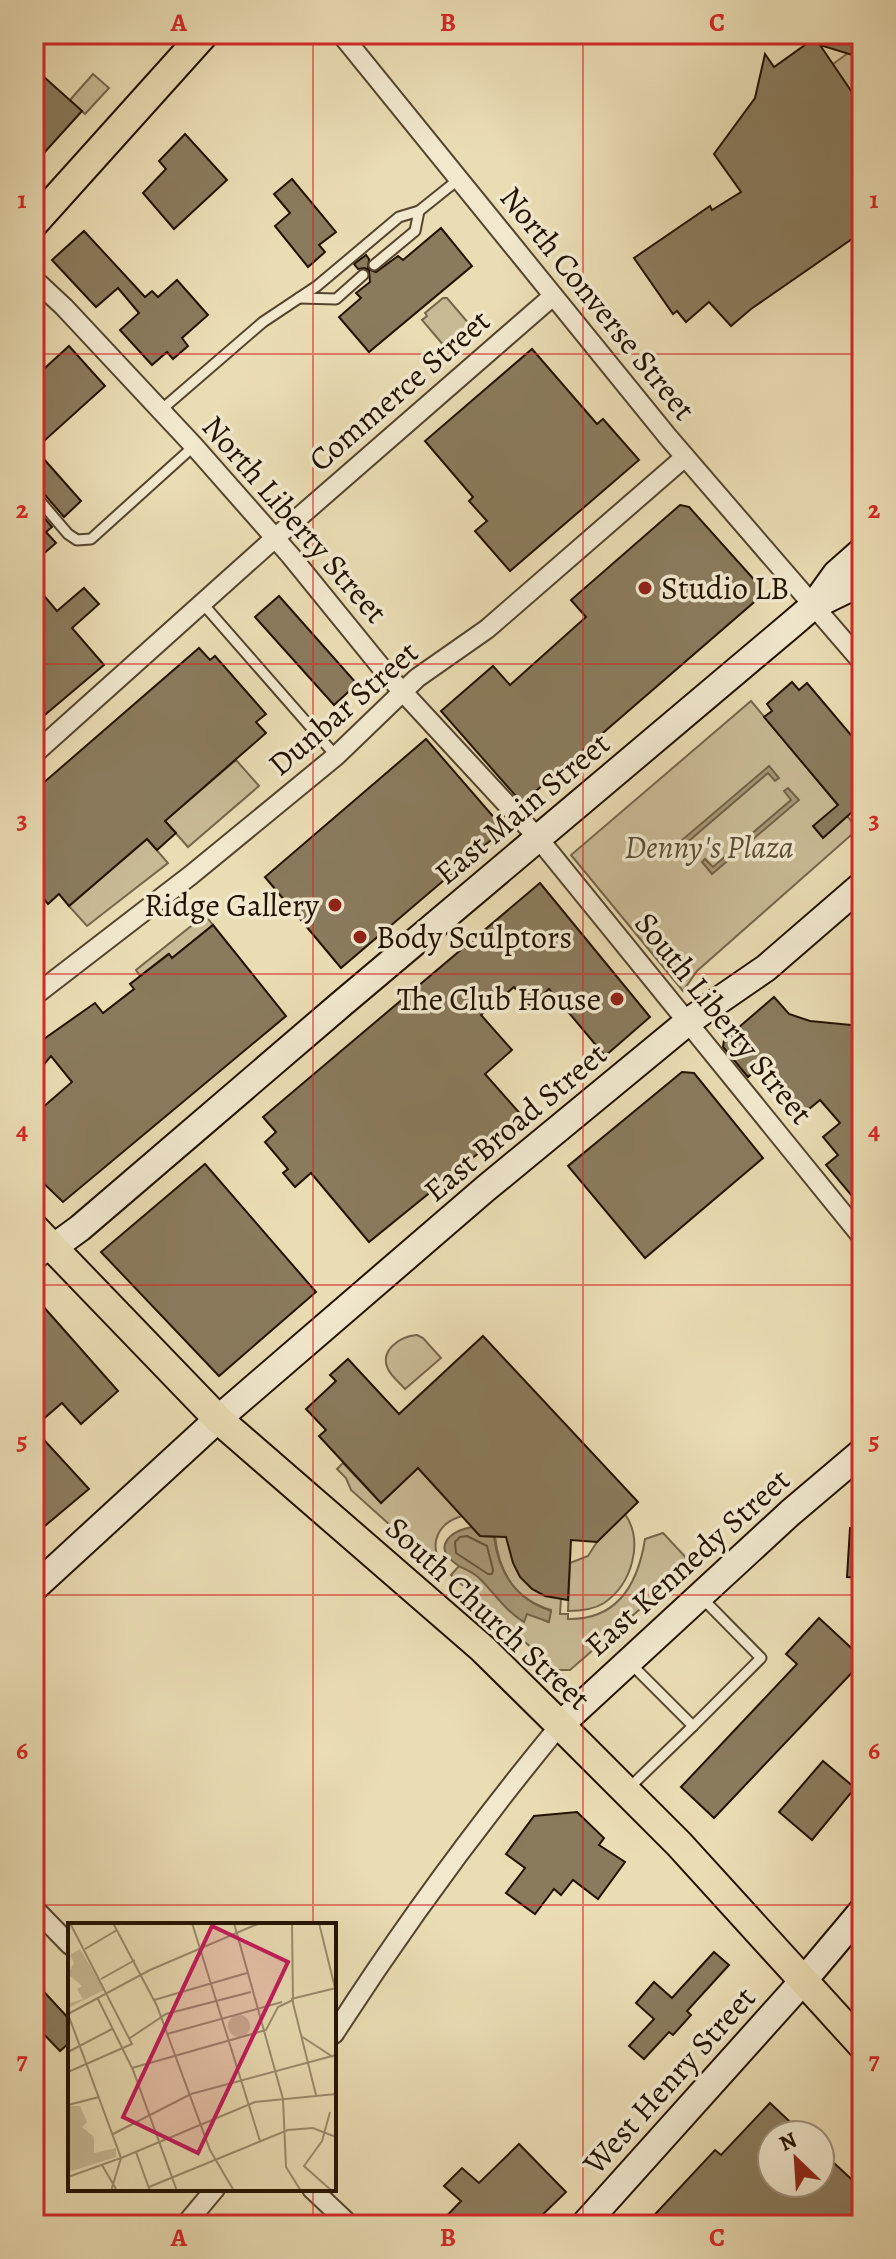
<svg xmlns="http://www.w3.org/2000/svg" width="896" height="2259" viewBox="0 0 896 2259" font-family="Alegreya,serif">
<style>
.green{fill:#c8ba95;stroke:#75664a;stroke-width:2}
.water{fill:#a69776;stroke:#716247;stroke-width:2}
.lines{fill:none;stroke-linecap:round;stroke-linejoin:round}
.shore{stroke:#64543b;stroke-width:2}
.building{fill:#8a7b5d;stroke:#221200;stroke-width:2}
.lane-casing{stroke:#54442d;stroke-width:13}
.street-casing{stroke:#54442d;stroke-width:22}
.secondary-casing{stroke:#221200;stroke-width:30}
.primary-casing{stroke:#221200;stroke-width:32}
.lane{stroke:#f1e8ce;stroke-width:9}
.street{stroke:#f1e8ce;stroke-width:18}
.secondary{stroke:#f1e8ce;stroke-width:26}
.primary{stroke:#eadcb3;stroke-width:28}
.grid{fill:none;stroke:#d62828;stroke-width:2;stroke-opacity:0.55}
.poi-dot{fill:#8f2418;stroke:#f1e8ce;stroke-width:3}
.labels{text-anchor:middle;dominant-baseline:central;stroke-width:7;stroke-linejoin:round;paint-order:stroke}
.street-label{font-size:32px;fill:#221200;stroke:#f1e8ce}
.poi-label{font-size:32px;fill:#221200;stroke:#f1e8ce;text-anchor:start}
.park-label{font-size:32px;font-style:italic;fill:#5c4d34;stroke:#f1e8ce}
.inset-road{fill:none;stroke:#9a8b6b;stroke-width:2}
.view{fill:#c2185b;fill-opacity:0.15;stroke:#c2185b;stroke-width:4}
.inset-edge{fill:none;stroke:#221200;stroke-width:4}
.neatline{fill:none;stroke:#d62828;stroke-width:3}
.grid-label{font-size:26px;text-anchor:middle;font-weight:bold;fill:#d62828}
</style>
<rect width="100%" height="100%" fill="#eadcb3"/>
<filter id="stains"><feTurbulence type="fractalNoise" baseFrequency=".0025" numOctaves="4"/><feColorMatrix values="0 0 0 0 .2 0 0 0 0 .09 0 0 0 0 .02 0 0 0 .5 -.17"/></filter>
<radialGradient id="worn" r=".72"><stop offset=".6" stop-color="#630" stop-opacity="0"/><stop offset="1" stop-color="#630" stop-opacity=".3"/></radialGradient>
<!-- green -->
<g class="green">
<path d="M851 51 862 58V101L830 123 833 64Z"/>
<path d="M93 74 109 88 85 114 70 100Z"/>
<path d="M443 298H447L470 325 445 347 422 320 427 316 425 313Z"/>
<path d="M751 701 858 829 697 971 683 991 571 855Z"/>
<path d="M236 760 259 786 188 847 165 821Z"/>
<path d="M147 839 168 863 87 926 69 906Z"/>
<path d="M205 915 213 925 172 958 168 954 140 976 136 970Z"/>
<path d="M417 1335 423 1338 441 1358 405 1389C400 1383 391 1376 388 1369 379 1350 401 1336 417 1335Z"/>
<path d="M343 1463 381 1503 418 1468 462 1516C438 1523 428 1543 442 1566L439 1569 351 1490 346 1478 337 1469Z"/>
<path d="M625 1514C644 1542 632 1584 604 1603 593 1610 580 1611 568 1611L570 1563 588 1556 597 1542Z"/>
<path d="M663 1533 692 1564 570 1670H556L451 1575 459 1566C491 1578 514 1608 548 1622L551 1610C515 1599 499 1573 495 1536L509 1537C510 1579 528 1581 561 1599L560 1614H568V1619C618 1620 638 1584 645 1539Z"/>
</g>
<!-- water -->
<g class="water">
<path d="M769 766 779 778 775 781 768 773 690 840 697 849 692 852 682 840Z"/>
<path d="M788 788 799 800 712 874 702 862 705 859 713 867 791 800 784 791Z"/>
<path d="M472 1527 480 1536 494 1537C499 1573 515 1599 551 1611L549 1622 527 1614 524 1622C504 1610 494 1592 478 1577 471 1571 463 1569 456 1564 432 1547 450 1531 472 1527Z"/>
</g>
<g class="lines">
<!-- shore -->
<path class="shore" d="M467 1536 487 1546 493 1570 492 1574H488L456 1553 455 1542 460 1537Z"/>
</g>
<!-- building -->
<g class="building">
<path d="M797 34H862V58L820 45 862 107V232L751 309 731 326 709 302 686 322 677 311 673 314 634 258 710 206 712 210 741 192 714 154 755 98 765 54 774 67 809 42 796 38Z"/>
<path d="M34 68 82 111 34 164Z"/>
<path d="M185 134 227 180 174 229 143 193 166 169 159 161Z"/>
<path d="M292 179 336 232 319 245 325 252 308 267 275 226 290 213 274 194Z"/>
<path d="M441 228 472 266 369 352 339 317 361 298 356 293 370 282 369 271 365 268 358 269 354 264 366 255 369 259 368 269 376 272 398 256 403 260Z"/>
<path d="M84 231 145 297 152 291 158 297 177 280 208 315 182 338 188 346 173 359 167 352 152 365 120 330 139 313 118 288 96 307 52 260Z"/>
<path d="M69 346 105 386 35 449 81 501 64 517 40 489 34 487V378Z"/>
<path d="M532 349 597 424 603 419 639 460 510 571 475 531 487 521 469 501 473 497 425 441Z"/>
<path d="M680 505 689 507 758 584 760 597 522 803 441 711 493 666 510 685 586 617 571 600Z"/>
<path d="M34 506 52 527 46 532 56 543 34 562Z"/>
<path d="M34 584 57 611 84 588 99 604 72 628 104 665 34 724Z"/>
<path d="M279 596 357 684 334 705 255 617Z"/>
<path d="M199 648 210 660 215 656 266 714 256 722 266 733 165 821 176 833 157 850 147 839 69 906 59 894 48 904 34 887V791Z"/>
<path d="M792 682 799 690 807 683 862 748V803L823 838 813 826 838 805 764 717 772 711 767 704Z"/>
<path d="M426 739 504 829 341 968 265 877Z"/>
<path d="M540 883 650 1017 605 1056 549 989 530 1006 514 987 481 1015 512 1050 485 1074 523 1117 369 1242 311 1173 295 1187 283 1173 288 1169 265 1142 276 1132 263 1117Z"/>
<path d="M213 925 286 1016 63 1202 34 1174V1115L72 1082 51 1056 34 1076V1046L95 1003 103 1013 134 989 130 984 169 954 172 958Z"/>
<path d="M774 997 789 1014 810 1021 851 1025 862 1022V1208L826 1165 838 1155 823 1137 840 1123 820 1100 803 1114 763 1064 748 1077 723 1047 724 1040Z"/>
<path d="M682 1072 694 1073 763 1158 645 1258 568 1166Z"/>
<path d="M205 1164 316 1292 219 1376 101 1252Z"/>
<path d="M34 1296 118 1391 81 1424 62 1403 34 1427Z"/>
<path d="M483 1336 638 1502 597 1542 571 1540 568 1600 545 1596 532 1589 520 1577 513 1563 506 1537 480 1536 418 1468 381 1503 319 1436 326 1430 306 1409 336 1381 330 1375 348 1359 399 1414Z"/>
<path d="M34 1429 89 1489 34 1535Z"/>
<path d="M850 1528 862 1529V1578L847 1577Z"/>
<path d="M819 1618 862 1658V1662L714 1818 681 1787 797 1664 786 1654Z"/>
<path d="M823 1761 855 1788 812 1840 779 1812Z"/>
<path d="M577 1812 604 1838 599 1845 625 1862 598 1899 573 1880 561 1895 554 1889 535 1914 506 1893 525 1868 506 1854 534 1816Z"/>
<path d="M714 1952 729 1965 687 2011 691 2015 673 2035 669 2032 644 2059 629 2046 654 2019 636 2003 654 1982 672 1998Z"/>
<path d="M34 1981 70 2020V2042L60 2051 34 2024Z"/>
<path d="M770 2103 804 2135H772V2183H820V2150L862 2189V2225H645L715 2150 721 2155Z"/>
<path d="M519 2144 566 2192 532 2225H438L461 2201 444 2186 462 2168 479 2183Z"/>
</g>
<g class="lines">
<!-- lane casing -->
<g class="lane-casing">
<g id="lane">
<path d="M374 265 415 231 419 211"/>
<path d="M299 298 336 299 363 275"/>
<path d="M161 410 263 322 317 286 399 217 419 211 459 179"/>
<path d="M34 494 68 534 77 540 91 539 194 446"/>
<path d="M203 604 336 756"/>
<path d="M631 1664 693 1726 761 1658 701 1597"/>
<path d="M630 1787 693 1726"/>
</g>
</g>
<!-- street casing -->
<g class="street-casing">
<g id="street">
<path d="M341 34 668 437 862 662"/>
<path d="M34 279 64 307 194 446 290 555 390 678 538 838 862 1237"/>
<path d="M34 754 275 538 553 296"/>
<path d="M34 996 191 875 336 756 417 678 487 629 685 457"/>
<path d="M34 1261 54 1247"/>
<path d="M34 1908 70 1945"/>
<path d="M334 2034C402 1928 480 1822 560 1725"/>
<path d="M312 2189 350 2225"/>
<path d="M185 2225 215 2189"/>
</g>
</g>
<!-- secondary casing -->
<g class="secondary-casing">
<g id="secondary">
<path d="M817 604 850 588 862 579"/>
<path d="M54 1247 80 1228 339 1006 792 624 813 606 836 574 862 551"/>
<path d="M34 1588 218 1419 485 1189 689 1021 766 968 862 885"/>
<path d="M560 1725 790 1513 862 1452"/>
<path d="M584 2225 804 1980 862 1911"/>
</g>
</g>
<!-- primary casing -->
<g class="primary-casing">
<g id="primary">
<path d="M34 223 204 34"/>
<path d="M34 1228 218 1419 483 1649 560 1725 679 1844 862 2045"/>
</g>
</g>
<!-- lane -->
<use href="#lane" class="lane"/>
<!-- street -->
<use href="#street" class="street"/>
<!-- secondary -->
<use href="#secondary" class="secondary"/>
<!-- primary -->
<use href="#primary" class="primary"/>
</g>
<!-- grid -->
<path class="grid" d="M313 34V1925M583 34V2225M34 354H862M34 664H862M34 974H862M34 1285H862M34 1595H862M34 1905H862M313 2189V2225"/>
<!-- markers -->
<g class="poi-dot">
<circle cx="645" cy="588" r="8"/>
<circle cx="335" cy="905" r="8"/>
<circle cx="360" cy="937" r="8"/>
<circle cx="617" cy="999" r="8"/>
</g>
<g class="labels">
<!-- street labels -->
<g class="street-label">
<text transform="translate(598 303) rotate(51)">North Converse Street</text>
<text transform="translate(399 390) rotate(-41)">Commerce Street</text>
<text transform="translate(295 519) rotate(49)">North Liberty Street</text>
<text transform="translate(343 708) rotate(-41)">Dunbar Street</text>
<text transform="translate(522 808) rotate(-40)">East Main Street</text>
<text transform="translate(724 1018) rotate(51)">South Liberty Street</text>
<text transform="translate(515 1122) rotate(-40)">East Broad Street</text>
<text transform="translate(687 1562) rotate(-42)">East Kennedy Street</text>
<text transform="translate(488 1613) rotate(43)">South Church Street</text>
<text transform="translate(669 2080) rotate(-48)">West Henry Street</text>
</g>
<!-- poi labels -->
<g class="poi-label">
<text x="661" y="588">Studio LB</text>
<text x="319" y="905" text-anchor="end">Ridge Gallery</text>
<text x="376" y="937">Body Sculptors</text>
<text x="601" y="999" text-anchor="end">The Club House</text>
</g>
<!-- park labels -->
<g class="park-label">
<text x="709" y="847">Denny's Plaza</text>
</g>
</g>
<!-- overview -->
<g transform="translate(68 1923)">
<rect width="268" height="268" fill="#eadcb3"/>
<path d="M12 26 36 67 2 84 1 80 15 76 9 66 14 63 0 51 6 40 2 32ZM160 103a11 11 0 1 1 22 0a11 11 0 1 1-22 0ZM0 183H12L19 199 14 204 26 214V230L48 225V234L0 249Z" fill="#c8ba95"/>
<path class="inset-road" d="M45 0 89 83 142 227 166 268M124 0 192 218M166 0 215 176 218 244 233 268M224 0 225 80 248 172M251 0 267 65M17 26 49 7M33 56 67 37M30 76 65 147 109 268M223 76 268 65M86 77 179 50M0 91 82 47 192 0M99 111 214 79M233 113 265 134M62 115 98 91 183 69M0 129 44 106M64 145 198 107 210 84 225 77M0 149 64 121 2 0M0 182 31 174M262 189 254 218 236 243 264 268M45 211 123 171 268 132M68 229 82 268M34 242 48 266M0 254 53 235 0 91M81 264 220 207 245 205 268 214M43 268 53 235 187 179 268 171"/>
<path class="view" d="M144 3 220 39 130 230 55 194Z"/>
<rect width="268" height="268" class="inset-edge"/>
</g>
<!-- margin -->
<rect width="896" height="2259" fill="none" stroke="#eadcb3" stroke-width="88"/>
<!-- north arrow -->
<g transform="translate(796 2159) rotate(335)"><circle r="38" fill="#f1e8ce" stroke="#9e927c" stroke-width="2"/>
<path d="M0-6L14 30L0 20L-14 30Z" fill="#8f2418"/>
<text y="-12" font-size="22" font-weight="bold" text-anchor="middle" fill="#221200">N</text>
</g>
<rect x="44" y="44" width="808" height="2171" class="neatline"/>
<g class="grid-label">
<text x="179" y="31">A</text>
<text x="448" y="31">B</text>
<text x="717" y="31">C</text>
<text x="22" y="208">1</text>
<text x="874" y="208">1</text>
<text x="22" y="518">2</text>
<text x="874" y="518">2</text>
<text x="22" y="828">3</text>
<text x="874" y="828">3</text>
<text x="22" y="1139">4</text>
<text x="874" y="1139">4</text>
<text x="22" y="1449">5</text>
<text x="874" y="1449">5</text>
<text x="22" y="1759">6</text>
<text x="874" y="1759">6</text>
<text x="22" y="2069">7</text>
<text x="874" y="2069">7</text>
<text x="179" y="2246">A</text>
<text x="448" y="2246">B</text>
<text x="717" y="2246">C</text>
</g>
<rect width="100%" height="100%" filter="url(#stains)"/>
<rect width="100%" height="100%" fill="url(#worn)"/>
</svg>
